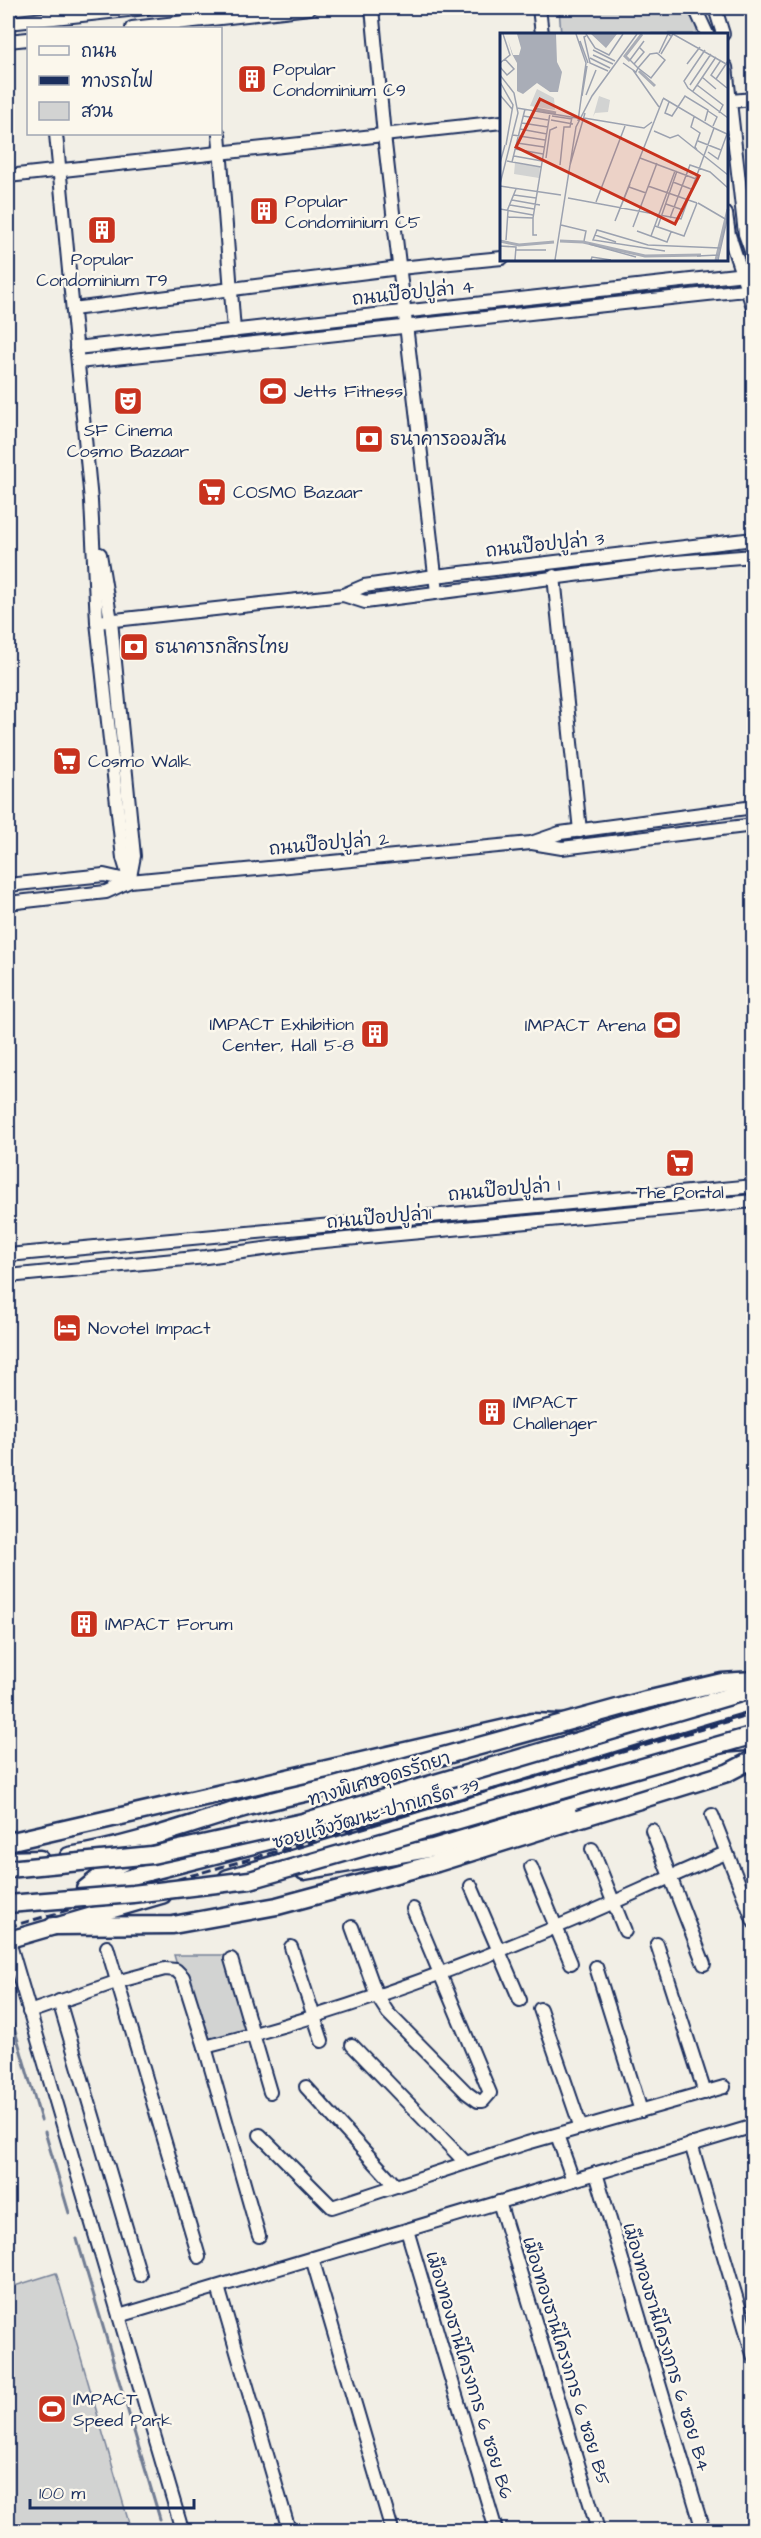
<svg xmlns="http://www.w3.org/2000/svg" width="761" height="2538" viewBox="0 0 761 2538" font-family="'Architects Daughter','Playpen Sans Thai',sans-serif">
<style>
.green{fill:#d2d3d2;stroke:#768198;stroke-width:1.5}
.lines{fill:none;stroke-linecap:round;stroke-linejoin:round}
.stream{stroke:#707b93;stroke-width:3}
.minor-casing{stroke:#1b2f5e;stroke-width:16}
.major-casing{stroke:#1b2f5e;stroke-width:20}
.highway-casing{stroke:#1b2f5e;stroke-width:21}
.minor{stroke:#fbf7ec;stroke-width:12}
.major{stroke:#fbf7ec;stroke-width:15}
.highway{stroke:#fbf7ec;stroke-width:16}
.rail{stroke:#1b2f5e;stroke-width:3;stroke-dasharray:9 4.5;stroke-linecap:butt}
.highway-bridge-casing{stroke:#1b2f5e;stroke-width:21;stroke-linecap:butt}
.highway-bridge{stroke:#fbf7ec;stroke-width:16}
.labels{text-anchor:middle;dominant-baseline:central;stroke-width:5;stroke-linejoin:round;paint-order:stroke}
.poi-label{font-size:18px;fill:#1b2f5e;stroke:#fbf7ec;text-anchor:start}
.street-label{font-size:18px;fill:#1b2f5e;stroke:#fbf7ec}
.inset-river{fill:none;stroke:#a9adb7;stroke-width:3}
.inset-road{fill:none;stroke:#9ca2b0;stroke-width:1.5}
.view{fill:#c8321e;fill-opacity:0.15;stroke:#c8321e;stroke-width:3}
.inset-edge{fill:none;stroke:#1b2f5e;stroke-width:3}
</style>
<rect width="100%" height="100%" fill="#f2efe6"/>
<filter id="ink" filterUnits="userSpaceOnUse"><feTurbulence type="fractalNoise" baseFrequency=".0167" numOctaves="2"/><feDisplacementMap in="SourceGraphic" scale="12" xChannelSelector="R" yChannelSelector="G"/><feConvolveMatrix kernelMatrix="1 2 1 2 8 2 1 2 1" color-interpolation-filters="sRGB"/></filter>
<g filter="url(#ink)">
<!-- green -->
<g class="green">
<path d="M559 8H684L695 22 698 34H561Z"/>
<path d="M174 1955H224L247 2030 200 2042Z"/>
<path d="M56 2273 59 2282 131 2530H8V2288Z"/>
</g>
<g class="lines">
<!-- stream -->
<g class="stream">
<path d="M8 2007 41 2120"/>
<path d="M45 2132 69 2213"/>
<path d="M77 2239 160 2519"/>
</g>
<!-- minor casing -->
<g class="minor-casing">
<g id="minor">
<path d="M372 8 384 135 437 592"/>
<path d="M539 8 542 34"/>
<path d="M695 8 707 34"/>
<path d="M715 8 723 34"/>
<path d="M8 23 146 8"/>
<path d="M132 28 310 8"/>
<path d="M8 41 28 39"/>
<path d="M726 67 745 234 754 259"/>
<path d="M731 101 754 99"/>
<path d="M56 134 91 501 97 622 123 858 130 881"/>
<path d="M219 134 234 331"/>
<path d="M8 176 502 122"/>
<path d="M726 214 729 235 754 310"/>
<path d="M73 309 399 268 502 258"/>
<path d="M76 348 754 273"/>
<path d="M78 362 754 289"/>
<path d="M100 554 111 621 134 856 130 877"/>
<path d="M554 576 580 831"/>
<path d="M343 595 365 602 676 562 754 556"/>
<path d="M97 622 343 595 364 586 435 576 754 539"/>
<path d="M532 843 562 848 754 825"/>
<path d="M8 885 104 875 130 881 531 843 560 833 754 807"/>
<path d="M8 903 106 892 130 881"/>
<path d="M8 1255 754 1186"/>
<path d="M8 1276 206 1257 314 1242 754 1201"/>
<path d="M712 1815 754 1922"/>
<path d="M652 1830 704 1964"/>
<path d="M592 1849 625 1931"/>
<path d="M531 1867 571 1963"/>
<path d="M471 1886 520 2000"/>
<path d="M352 1927 377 1996 388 2013 467 2093 478 2101H483L490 2093 413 1909"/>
<path d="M8 1938 182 2530"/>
<path d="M657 1944 705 2093"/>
<path d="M107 1947 199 2257"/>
<path d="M291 1947 322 2041"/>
<path d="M231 1959 270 2092"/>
<path d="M596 1967 641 2111"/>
<path d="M59 2001 140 2275"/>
<path d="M540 2009 581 2128"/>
<path d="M29 2012 116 1982 165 1969 176 1970 183 1977 205 2047C324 2017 441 1976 554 1928 612 1904 668 1877 726 1853"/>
<path d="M352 2045 465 2162"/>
<path d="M205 2047 259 2236"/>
<path d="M306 2087 396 2186"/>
<path d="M260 2135 332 2207 527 2143 724 2087"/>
<path d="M557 2135 573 2180"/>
<path d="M691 2144 754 2358"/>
<path d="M596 2173 703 2530"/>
<path d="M499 2202 598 2530"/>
<path d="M407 2230 496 2530"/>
<path d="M312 2258 392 2530"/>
<path d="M218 2287 289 2530"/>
<path d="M119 2316 754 2126"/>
</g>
</g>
<!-- major casing -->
<g class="major-casing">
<g id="major">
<path d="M227 1878 754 1721"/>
<path d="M85 1889C211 1856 337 1825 462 1789 560 1761 656 1729 754 1701"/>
<path d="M8 1940 163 1895"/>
</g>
</g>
<!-- highway casing -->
<g class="highway-casing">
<g id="highway">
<path d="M8 1842 532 1722 663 1727"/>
<path d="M69 1856C129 1846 180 1828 237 1810 268 1801 300 1794 331 1787"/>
<path d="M8 1860 40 1859"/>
<path d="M304 1871 433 1848 715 1763 753 1760"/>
<path d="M85 1889 111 1868 131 1858"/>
<path d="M53 1926 173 1925 277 1906 437 1863 578 1819"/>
</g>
</g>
<!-- minor -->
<use href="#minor" class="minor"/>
<!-- major -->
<use href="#major" class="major"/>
<!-- highway -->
<use href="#highway" class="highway"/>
<!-- rail -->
<path class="rail" d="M8 1927 388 1820 754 1714"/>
<!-- highway-bridge casing -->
<g class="highway-bridge-casing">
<g id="highway-bridge">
<path d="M331 1787 646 1700 722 1682 754 1680"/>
<path d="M578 1819 727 1773 754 1759"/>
<path d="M8 1869 152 1855 303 1822 754 1689"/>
<path d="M8 1904 133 1894 250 1880 754 1735"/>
</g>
</g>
<!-- highway-bridge -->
<use href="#highway-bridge" class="highway-bridge"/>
</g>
</g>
<!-- icons -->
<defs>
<g id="building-square" transform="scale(1.5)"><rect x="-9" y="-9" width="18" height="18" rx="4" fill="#c8321e" stroke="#fbf7ec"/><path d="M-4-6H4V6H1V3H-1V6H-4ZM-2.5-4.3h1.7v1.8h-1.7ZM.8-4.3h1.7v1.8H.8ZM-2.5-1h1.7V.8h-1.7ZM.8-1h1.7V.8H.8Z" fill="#fff"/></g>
<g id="stadium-square" transform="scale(1.5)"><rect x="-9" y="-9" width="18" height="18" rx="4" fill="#c8321e" stroke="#fbf7ec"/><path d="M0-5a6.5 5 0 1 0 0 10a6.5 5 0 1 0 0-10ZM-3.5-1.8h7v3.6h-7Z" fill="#fff"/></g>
<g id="theatre-square" transform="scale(1.5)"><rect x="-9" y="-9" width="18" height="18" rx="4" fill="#c8321e" stroke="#fbf7ec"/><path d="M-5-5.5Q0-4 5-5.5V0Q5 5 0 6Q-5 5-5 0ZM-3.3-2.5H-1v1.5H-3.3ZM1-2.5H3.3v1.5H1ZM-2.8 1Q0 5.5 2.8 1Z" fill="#fff"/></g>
<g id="bank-square" transform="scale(1.5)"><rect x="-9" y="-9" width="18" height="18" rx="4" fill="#c8321e" stroke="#fbf7ec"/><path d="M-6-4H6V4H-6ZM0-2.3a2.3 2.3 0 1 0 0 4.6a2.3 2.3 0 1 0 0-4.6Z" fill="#fff"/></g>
<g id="supermarket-square" transform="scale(1.5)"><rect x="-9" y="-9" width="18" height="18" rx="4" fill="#c8321e" stroke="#fbf7ec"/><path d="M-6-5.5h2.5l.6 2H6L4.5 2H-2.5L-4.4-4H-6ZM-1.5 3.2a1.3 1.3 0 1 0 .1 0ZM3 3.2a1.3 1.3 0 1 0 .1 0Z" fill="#fff"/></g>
<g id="hotel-square" transform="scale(1.5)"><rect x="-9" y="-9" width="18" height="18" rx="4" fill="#c8321e" stroke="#fbf7ec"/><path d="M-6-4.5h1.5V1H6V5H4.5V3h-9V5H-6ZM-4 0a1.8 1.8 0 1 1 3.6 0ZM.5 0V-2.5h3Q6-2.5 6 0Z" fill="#fff"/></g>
</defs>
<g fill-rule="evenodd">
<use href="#building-square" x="252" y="79"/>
<use href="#building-square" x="264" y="211"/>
<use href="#building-square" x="102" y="230"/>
<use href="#stadium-square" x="273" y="391"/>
<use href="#theatre-square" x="128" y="401"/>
<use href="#bank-square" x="369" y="439"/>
<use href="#supermarket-square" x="212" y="492"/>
<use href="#bank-square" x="134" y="647"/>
<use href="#supermarket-square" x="67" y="761"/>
<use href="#stadium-square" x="667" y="1025"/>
<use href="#building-square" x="375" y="1034"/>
<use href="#supermarket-square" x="680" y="1163"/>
<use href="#hotel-square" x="67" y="1328"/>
<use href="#building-square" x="492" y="1412"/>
<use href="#building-square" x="84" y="1624"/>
<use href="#stadium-square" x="52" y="2409"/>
</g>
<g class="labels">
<!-- poi labels -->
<g class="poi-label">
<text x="273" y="69">Popular<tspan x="273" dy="21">Condominium C9</tspan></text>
<text x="285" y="201">Popular<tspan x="285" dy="21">Condominium C5</tspan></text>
<text x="102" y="259" text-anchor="middle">Popular<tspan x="102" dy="21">Condominium T9</tspan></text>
<text x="294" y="391">Jetts Fitness</text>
<text x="128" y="430" text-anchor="middle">SF Cinema<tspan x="128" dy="21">Cosmo Bazaar</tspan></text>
<text x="390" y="439">ธนาคารออมสิน</text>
<text x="233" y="492">COSMO Bazaar</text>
<text x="155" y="647">ธนาคารกสิกรไทย</text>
<text x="88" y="761">Cosmo Walk</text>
<text x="354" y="1024" text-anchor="end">IMPACT Exhibition<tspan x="354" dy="21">Center, Hall 5-8</tspan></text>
<text x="646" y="1025" text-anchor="end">IMPACT Arena</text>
<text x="680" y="1192" text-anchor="middle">The Portal</text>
<text x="88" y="1328">Novotel Impact</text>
<text x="513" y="1402">IMPACT<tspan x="513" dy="21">Challenger</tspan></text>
<text x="105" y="1624">IMPACT Forum</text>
<text x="73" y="2399">IMPACT<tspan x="73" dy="21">Speed Park</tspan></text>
</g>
<!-- street labels -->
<g class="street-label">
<text transform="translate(413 293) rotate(-6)">ถนนป๊อปปูล่า 4</text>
<text transform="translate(545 545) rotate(-6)">ถนนป๊อปปูล่า 3</text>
<text transform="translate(329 844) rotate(-5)">ถนนป๊อปปูล่า 2</text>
<text transform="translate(504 1190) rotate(-5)">ถนนป๊อปปูล่า 1</text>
<text transform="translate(379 1218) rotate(-5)">ถนนป๊อปปูล่า1</text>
<text transform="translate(379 1779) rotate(-17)">ทางพิเศษอุดรรัถยา</text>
<text transform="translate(376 1814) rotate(-16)">ซอยแจ้งวัฒนะ-ปากเกร็ด 39</text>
<text transform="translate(666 2347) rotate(73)">เมืองทองธานีโครงการ 6 ซอย B4</text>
<text transform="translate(566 2361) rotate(73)">เมืองทองธานีโครงการ 6 ซอย B5</text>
<text transform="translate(469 2375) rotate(73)">เมืองทองธานีโครงการ 6 ซอย B6</text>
</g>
</g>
<!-- overview -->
<g transform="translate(500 33)">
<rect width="228" height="228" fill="#f2efe6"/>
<path d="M37 56 54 65 55 77 30 73ZM99 63 110 67 108 79 95 80 93 84ZM15 130 40 134 39 145 14 141Z" fill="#d2d3d2"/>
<path d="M17 1H56L57 29 62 39 58 59H50L37 50 23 61 17 58V30L12 21 8 7 13 22H19L21 15ZM91 1H117L106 15Z" fill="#a9adb7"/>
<path class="inset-river" d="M130 28 125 23 142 1M139 38 155 53M36 76 56 80M0 208 19 212 54 209M60 208 83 209 145 223 201 222M216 227 228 176"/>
<path class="inset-road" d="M76 1 86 30 78 88M86 1 95 15 109 22 123 1M86 3 84 4 90 30 108 38M80 8 88 30M93 17 115 28M205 17 184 48 188 55 228 85M159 20 168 1 172 4M161 21 173 1 228 32M93 22 113 31M90 25 110 35M221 27 211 42 227 55M0 30 10 22 3 1M123 30 136 39 138 35 150 21 157 20 165 27 151 45 138 35 130 27 144 8M134 31 144 19 139 14M187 31 200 14M0 34 7 42 14 36 5 26M133 37 159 74M0 42 14 60 18 80 0 151M202 44 216 56M216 46 228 28M0 49 13 72 6 112M190 52 211 21M197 52 223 72 219 80M193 58 216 24M0 62 12 76M86 62 96 37M82 63 87 33M169 69 165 80 172 83 185 63 208 77 205 88M17 75 77 85M208 78 217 84 213 93M23 83 48 87M52 83 72 86M194 84 191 94 200 100 195 114 197 117M84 85 144 95 152 89M51 87 73 91M22 90 48 94M20 96 47 101M154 98 170 105 178 102 228 142M13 102 45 107M198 108 221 117M17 110 44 114M15 116 43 121M208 119 218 126 227 101 214 95M14 123 42 128M46 125 50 97 57 94M140 125 196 146M7 128 41 134M12 129 25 76M0 130 5 112M60 132 64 94H70L72 84M70 132 85 80M173 149 191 156M130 151 115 188 163 66M0 153 61 162M148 153 197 170M129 154 146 160M14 162 36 165M68 165 181 186 214 95 163 65M12 167 40 172M96 169 125 93M198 170 227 187M166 171 183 177M10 172 34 176M0 176 33 182M7 178 16 156M8 184 33 185M170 185 190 132 210 139 228 155M61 192 86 198 84 208M155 193 184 203 197 170M158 193 177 138M133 194 157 130M137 198 167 209 171 199M37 202H33V185L50 80M95 202 116 209M151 203 175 138M6 207 8 178M89 211 136 224M0 213 16 214 15 227M16 217H46M165 218 93 207 97 197 148 212 220 215M197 223 219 222M55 227 76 94 92 63 137 1M91 227 92 224 111 227M218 227 228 182"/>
<path class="view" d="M40 66 199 143 175 191 16 114Z"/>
<rect width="228" height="228" class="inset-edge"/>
</g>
<!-- margin -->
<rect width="761" height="2538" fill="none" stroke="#fbf7ec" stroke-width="30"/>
<rect x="15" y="15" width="731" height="2508" fill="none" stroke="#1b2f5e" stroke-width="2" filter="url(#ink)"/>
<!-- legend -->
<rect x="27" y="27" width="195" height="108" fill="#fbf7ec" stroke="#a1a7b3" stroke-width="1.5"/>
<rect x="39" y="46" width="30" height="9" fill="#fbf7ec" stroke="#a1a7b3" stroke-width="1.5"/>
<text x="81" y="57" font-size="18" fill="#1b2f5e">ถนน</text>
<rect x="39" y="76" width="30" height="9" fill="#1b2f5e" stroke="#a1a7b3" stroke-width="1.5"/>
<text x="81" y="87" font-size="18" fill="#1b2f5e">ทางรถไฟ</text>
<rect x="39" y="102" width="30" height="18" fill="#d2d3d2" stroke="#a1a7b3" stroke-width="1.5"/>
<text x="81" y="117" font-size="18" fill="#1b2f5e">สวน</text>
<!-- scale -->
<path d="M30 2499v9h164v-9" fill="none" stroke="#1b2f5e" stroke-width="3"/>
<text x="39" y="2499" font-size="18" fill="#1b2f5e" stroke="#fbf7ec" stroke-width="4.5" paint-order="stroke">100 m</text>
</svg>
